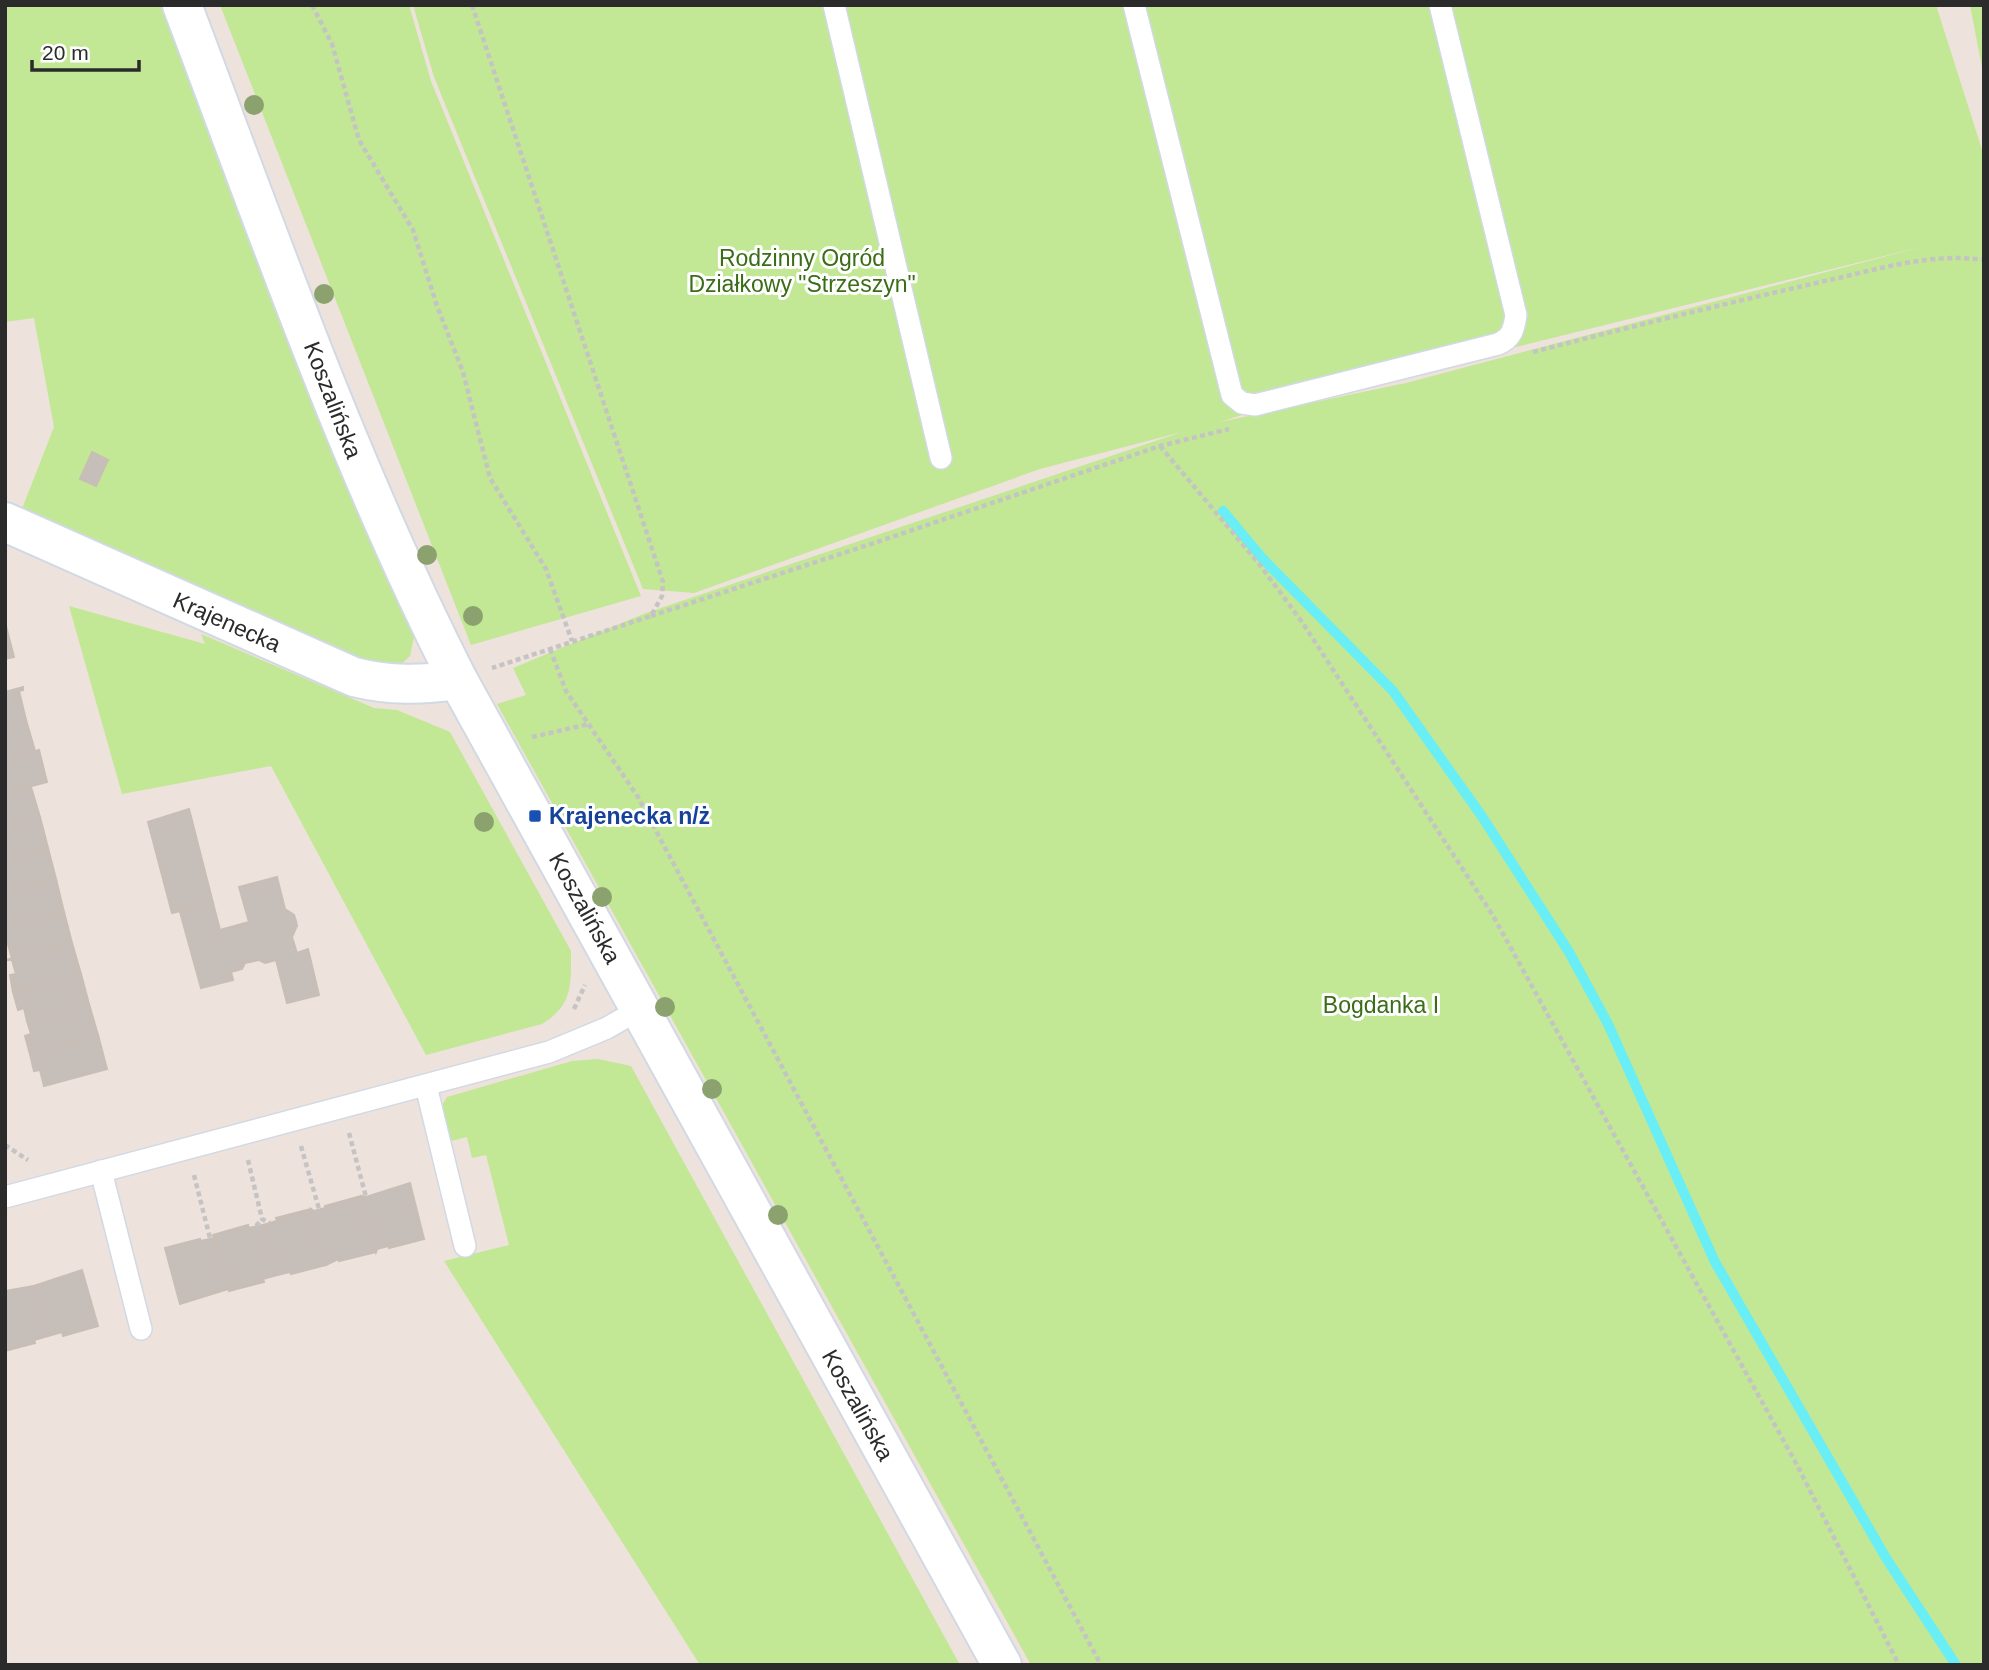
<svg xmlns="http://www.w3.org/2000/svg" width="1989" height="1670" viewBox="0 0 1989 1670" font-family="Helvetica,sans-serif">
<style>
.green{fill:#c2e795;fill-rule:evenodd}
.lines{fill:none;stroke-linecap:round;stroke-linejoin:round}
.stream{stroke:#69eef6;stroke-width:10}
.building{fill:#c6beb8;stroke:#c9beb5;stroke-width:2}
.lane-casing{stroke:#d1d9e4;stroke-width:24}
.street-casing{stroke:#d1d9e4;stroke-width:42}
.secondary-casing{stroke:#d1d9e4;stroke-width:42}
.path{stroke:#c4c4c4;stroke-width:4.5;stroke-dasharray:5 3.5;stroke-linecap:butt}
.lane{stroke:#fff;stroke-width:21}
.street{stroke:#fff;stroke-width:38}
.secondary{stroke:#fff;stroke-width:38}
.tree{fill:#8ba26f}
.transit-dot{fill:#1a4fb4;stroke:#fff;stroke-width:2.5}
.labels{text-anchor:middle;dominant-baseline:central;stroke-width:6;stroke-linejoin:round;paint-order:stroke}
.park-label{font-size:23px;fill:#3a6d16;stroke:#fff}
.street-label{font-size:23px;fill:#2b2b2b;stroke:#fff}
.transit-label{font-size:23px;font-weight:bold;fill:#164399;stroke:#fff;text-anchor:start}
</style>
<rect width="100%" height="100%" fill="#eee2dc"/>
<!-- green -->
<g class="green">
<path d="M5 5H166L415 632 410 656 395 670 378 669 20 514 54 427 34 318 5 322Z"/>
<path d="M220 5H409L431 81 641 596 471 645Z"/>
<path d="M413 5H1936L1984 156V1665H1031L497 704 526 695 513 668 646 613 1182 432 1040 469 694 593 643 589 434 77ZM1925 246 1406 383 1220 422 1245 414Z"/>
<path d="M1970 5H1984V78Z"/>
<path d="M69 606 205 644 201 634 374 708 397 710 450 732 571 951C571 985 573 1005 542 1024L426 1055 271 766 122 794Z"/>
<path d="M598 1059 631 1066 960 1665H700L444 1261 509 1245 486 1155 472 1158 467 1137 451 1141 441 1107 447 1097 572 1061Z"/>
</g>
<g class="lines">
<!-- stream -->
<path class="stream" d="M1223 511 1262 558 1393 691 1481 815 1517 871 1569 952 1608 1024 1715 1262 1886 1558 1956 1665"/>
</g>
<!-- building -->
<g class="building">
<path d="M92 452 108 460 96 486 80 479Z"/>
<path d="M6 626 14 657 5 659V626Z"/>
<path d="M23 687V690L19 691 26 720 5 725V692Z"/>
<path d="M26 720 35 751 5 759V725Z"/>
<path d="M39 750 47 782 5 793V759Z"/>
<path d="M31 787 40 817 5 827V793Z"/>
<path d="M189 809 213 903 172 913 148 822Z"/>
<path d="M40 817 48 848 5 859V827Z"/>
<path d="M48 848 56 879 5 893V859Z"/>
<path d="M277 877 285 909 294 915 296 921 297 926 292 937 297 953 308 949 319 995 287 1003 276 960 265 963 259 960 245 963 242 969 231 972 233 980 201 988 180 912 213 903 220 930 249 922 239 887Z"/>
<path d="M56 879 64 912 5 927V893Z"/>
<path d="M64 912 72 943 12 959 8 944 5 945V927Z"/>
<path d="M72 943 81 974 13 992 10 975 16 974 12 960H6Z"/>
<path d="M81 974 89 1004 27 1021 24 1008 18 1010 13 992Z"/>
<path d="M89 1004 98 1035 30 1054 25 1036 31 1034 27 1021Z"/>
<path d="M98 1035 107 1069 44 1086 40 1070 34 1071 30 1054Z"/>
<path d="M410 1183 424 1239 389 1248 388 1246 377 1249 376 1252 361 1196 366 1197Z"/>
<path d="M361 1196 376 1252 339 1261 338 1259 326 1265 311 1209 314 1211 325 1208V1206Z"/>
<path d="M311 1209 326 1265 291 1274 290 1272 277 1275 263 1225 277 1221 276 1218Z"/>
<path d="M248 1225 249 1228 263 1225 277 1275 263 1279 264 1282 229 1291 213 1235Z"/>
<path d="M214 1238 228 1289 180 1304 165 1248 200 1239 201 1241Z"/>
<path d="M82 1270 98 1326 63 1336 62 1332 48 1336 34 1286Z"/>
<path d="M34 1286 48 1336 34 1340 35 1343 5 1351V1291Z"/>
</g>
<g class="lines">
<!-- lane casing -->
<g class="lane-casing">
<g id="lane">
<path d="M834 5 941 458"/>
<path d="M1134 5 1232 395 1242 403 1255 405 1498 344C1512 338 1514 329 1516 315L1440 5"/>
<path d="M426 1086 465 1246"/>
<path d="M101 1171 141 1329"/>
<path d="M5 1197 549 1052 607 1028 640 1009"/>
</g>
</g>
<!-- street casing -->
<g class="street-casing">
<path id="street" d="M5 522 354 677C390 686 422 685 458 680"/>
</g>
<!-- secondary casing -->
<g class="secondary-casing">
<path id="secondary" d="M182 5C268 232 348 464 458 680L1002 1665"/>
</g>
<!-- path -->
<g class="path">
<path d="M312 5 332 44 359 140 413 230 437 306 463 372 490 478 546 569 572 641"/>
<path d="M472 5 663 582 662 596 651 616 492 668"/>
<path d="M1533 352C1630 327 1727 303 1825 281 1876 270 1931 252 1984 260"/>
<path d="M1160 446 1260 565 1302 622 1492 914 1797 1465 1899 1665"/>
<path d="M651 616 877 542 1160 446 1229 429"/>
<path d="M550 649 566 691 638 797 1101 1665"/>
<path d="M532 737 589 724"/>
<path d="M574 1009 585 985"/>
<path d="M349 1133 366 1197"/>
<path d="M5 1145 28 1160"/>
<path d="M301 1146 319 1209"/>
<path d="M248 1160 262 1219 270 1223"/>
<path d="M194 1175 210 1238"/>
<path d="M256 1226 262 1219"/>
</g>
<!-- lane -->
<use href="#lane" class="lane"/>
<!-- street -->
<use href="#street" class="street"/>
<!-- secondary -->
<use href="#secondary" class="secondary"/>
</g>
<!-- trees -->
<g class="tree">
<circle cx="254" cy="105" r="10"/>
<circle cx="324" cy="294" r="10"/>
<circle cx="427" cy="555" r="10"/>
<circle cx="473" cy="616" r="10"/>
<circle cx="484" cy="822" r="10"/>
<circle cx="602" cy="897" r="10"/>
<circle cx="665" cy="1007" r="10"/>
<circle cx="712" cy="1089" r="10"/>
<circle cx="778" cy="1215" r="10"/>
</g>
<!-- markers -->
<rect class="transit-dot" x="528" y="809" width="14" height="14" rx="3.5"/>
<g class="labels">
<!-- park labels -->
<g class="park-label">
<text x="802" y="258">Rodzinny Ogród<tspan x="802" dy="26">Działkowy "Strzeszyn"</tspan></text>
<text x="1381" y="1005">Bogdanka I</text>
</g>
<!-- street labels -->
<g class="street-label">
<text transform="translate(333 400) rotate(69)">Koszalińska</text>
<text transform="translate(227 622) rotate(24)">Krajenecka</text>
<text transform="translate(585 908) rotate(61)">Koszalińska</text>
<text transform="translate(858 1405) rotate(61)">Koszalińska</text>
</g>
<!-- transit labels -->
<g class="transit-label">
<text x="549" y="816">Krajenecka n/ż</text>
</g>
</g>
<!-- border -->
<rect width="1989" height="1670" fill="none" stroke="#2b2b2b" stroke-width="14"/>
<!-- scale -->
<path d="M32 60v10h107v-10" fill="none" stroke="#2b2b2b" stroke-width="3.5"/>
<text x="42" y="60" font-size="21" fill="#2b2b2b" stroke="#ffffff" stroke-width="5" paint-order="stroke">20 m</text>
</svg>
